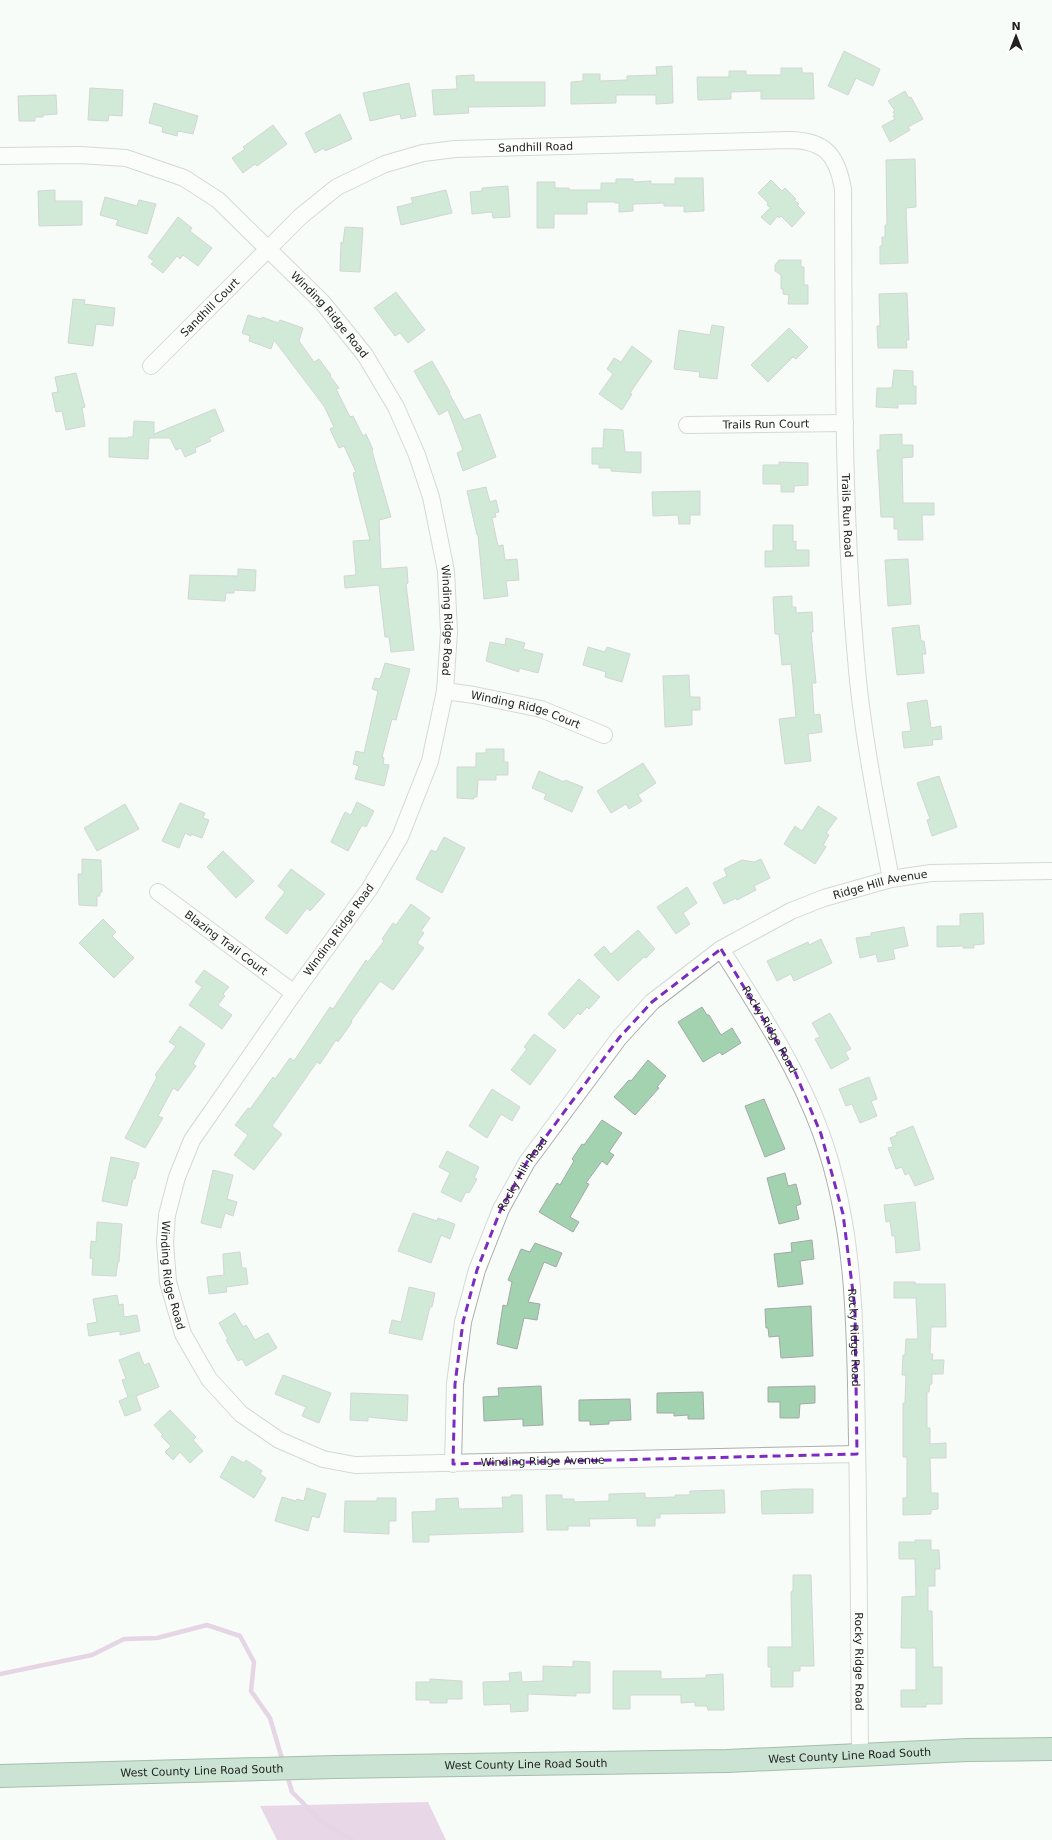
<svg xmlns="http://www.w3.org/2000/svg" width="1052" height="1840" viewBox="0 0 1052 1840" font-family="'DejaVu Sans',sans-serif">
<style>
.forest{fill:#d6aed3}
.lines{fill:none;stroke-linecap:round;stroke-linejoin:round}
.stream{stroke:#d1a9ce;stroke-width:4.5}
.building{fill:#a3d2b0;stroke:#a5a9a6}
.street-casing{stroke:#abafac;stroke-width:18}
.primary-casing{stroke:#407351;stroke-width:24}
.street{stroke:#fff;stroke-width:16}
.primary{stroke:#96c5a6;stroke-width:22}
.marked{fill:none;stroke:#7b2cbf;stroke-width:3;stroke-dasharray:8 5;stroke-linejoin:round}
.labels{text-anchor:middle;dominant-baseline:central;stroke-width:3;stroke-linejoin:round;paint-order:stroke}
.street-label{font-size:11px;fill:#212221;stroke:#fff}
</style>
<rect width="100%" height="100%" fill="#f7fcf8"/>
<!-- forest -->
<path class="forest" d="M428 1802 446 1840H277L260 1806Z"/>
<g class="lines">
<!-- stream -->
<g class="stream">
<path d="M0 1674 92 1655 124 1639 157 1638 207 1625 240 1636 254 1662 251 1691 270 1718 283 1762"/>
<path d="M287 1775 292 1792 323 1823 353 1840"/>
</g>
</g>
<!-- building -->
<g class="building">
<path d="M844 51 880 69 873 86 856 78 848 95 828 86Z"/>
<path d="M672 66 673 103 656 104V95H616V103L571 104V82L583 81V74H600V81L627 80V76L657 75 656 67Z"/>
<path d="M781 68H802V73H813L814 99H761V91L731 92V99L698 100 697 77H729V71H746V75H781Z"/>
<path d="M474 75V82H545V106L468 107 469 113 434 115 432 90 457 89 456 76Z"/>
<path d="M409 83 416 116 401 119 400 114 370 121 363 93Z"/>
<path d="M90 88 123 90 122 116 109 115 108 121 88 120Z"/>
<path d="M905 91 909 98 911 97 923 119 908 127 910 130 890 142 882 126 895 119 893 116 895 115 893 112 895 111 888 101Z"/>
<path d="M56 95 57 114 43 115V117H35V121H19L18 96Z"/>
<path d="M154 103 198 116 193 134 178 131 177 136 162 132 163 127 149 123Z"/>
<path d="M340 114 352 139 325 151 324 148 315 153 305 133Z"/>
<path d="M273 125 287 144 257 166 255 164 243 173 232 158 245 149 243 147Z"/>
<path d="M915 159 916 207 906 208 908 263 880 264V246H882V237H885V225H887L886 160Z"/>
<path d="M675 178H703L704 211 684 212V206H664V203L633 204V211L619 212V203H615V202H587V214H554V228H537V182H555V188H569V190H601V183H616V179H633L634 182 651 181V184H675Z"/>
<path d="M771 180 782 191 785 188 796 199 794 200 799 204 797 205 805 213 792 227 781 216 779 218 778 216 770 225 761 217 770 208 767 205 768 203 758 193Z"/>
<path d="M508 186 510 217 493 218 492 212 472 214 470 192 482 191V188Z"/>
<path d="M55 190V201H82V225L39 226 38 191Z"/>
<path d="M446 190 452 213 401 225 397 207 413 203 411 198Z"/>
<path d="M105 197 137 206 139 200 156 204 147 234 116 225 118 220 100 215Z"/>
<path d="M178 217 192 228 190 231 212 248 198 266 183 255 180 259 177 256 163 273 151 264 154 261 148 257Z"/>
<path d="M345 227 363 228 360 272 340 271 341 242 343 243Z"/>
<path d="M779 260H801V267H804V285H808V304H788L789 295 783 294V289H781V275L775 271V265Z"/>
<path d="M396 292 425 330 408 343 400 333 395 336 374 308Z"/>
<path d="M907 293 909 340H906L907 348H878L877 326H880L879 294Z"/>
<path d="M73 299 85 300 84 304 115 308 113 326 96 324 93 346 68 343Z"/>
<path d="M248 315 261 319 262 317 278 323 280 320 303 328 299 341 314 362 319 359 331 375 330 376 339 388 336 389 350 417 353 416 363 436 366 434 373 450 372 451 391 517 379 520 381 569 407 567 408 583 406 584 414 650 391 652 389 637H385L379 585 345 588 344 576 356 575 353 541 370 540 353 473 356 472 344 446 339 448 330 429 334 427 324 406 274 340 271 349 249 341 250 336 242 333Z"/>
<path d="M712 325 724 327 717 379 699 377 700 372 674 369 679 330 710 335Z"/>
<path d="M789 328 808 347 796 359 793 357 768 382 751 365Z"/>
<path d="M632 346 652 361 630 393 632 394 622 410 599 394 613 374 607 369 614 358 621 362Z"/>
<path d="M432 361 450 392 449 393 464 420 480 414 496 457 463 471 457 453 463 450 448 410 439 415 414 371Z"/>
<path d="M894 370 913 371V386H916V404H898V408L876 407 877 388H892Z"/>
<path d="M76 373 85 407 82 408 85 426 66 430 62 411 56 412 52 393 58 392 55 377Z"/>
<path d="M215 409 224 431 209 438 211 441 195 448 196 452 185 457 181 448 176 450 170 438H149L148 459 109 457V438H128V437H133L134 421 154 422V434Z"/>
<path d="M604 429 623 430 625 452H641V473L611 471V468H599V464H592V448H603Z"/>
<path d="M902 434V445H913V457L902 458 903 503H934V515H922L923 540H898V529H894V517H881L877 450H880V435Z"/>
<path d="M779 462 808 463V485L794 486V492H781V484H763V465H779Z"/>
<path d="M486 487 489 499 490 502 496 500 499 512 495 513 496 517 492 518 498 546 503 545 505 560 517 559 519 580 506 581 508 596 484 599 478 535H477L467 491Z"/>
<path d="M700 491V515H690V524H679L678 515 653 516 652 492Z"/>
<path d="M773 525H793V542L796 541V550H809V566L765 567V551H773Z"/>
<path d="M908 559 911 604 888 606 885 560Z"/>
<path d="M238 569 256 570 255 591 234 590V593H226L225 601 188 599 190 575 238 576Z"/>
<path d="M792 596V607H796V613L812 612 813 632H811L816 683H812L814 715 820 714 822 732 808 734 811 761 785 764 779 719 796 717 791 664 782 665 779 634H775L773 597Z"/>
<path d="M919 625 921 641H924L926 654H922L924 673 897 675 892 628Z"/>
<path d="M506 638 525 643 523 649 543 654 538 673 519 668V672L486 661 490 642 505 645Z"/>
<path d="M588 647 605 652 607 647 630 654 622 682 605 677 606 672 583 665Z"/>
<path d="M385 663 410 669 396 720 392 719 382 757 384 758 383 764 389 765 384 786 355 779 359 766 353 764 356 751 364 753 378 691 372 689 375 678 380 679Z"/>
<path d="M689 675 690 697H700V710H692V725L665 727 663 676Z"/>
<path d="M927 700 931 728 941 726 942 739 932 740 933 745 904 748 902 732 911 731 907 703Z"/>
<path d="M486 749H504V762H508V775H496V780H478L477 797H474V799L457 798V767H476V753H486Z"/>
<path d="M643 763 656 783 638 795 642 801 629 809 626 804 611 813 597 791Z"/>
<path d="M539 771 564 782 565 780 583 787 572 812 544 799 546 794 532 788Z"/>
<path d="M939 776 957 827 932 836 927 820 930 819 917 783Z"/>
<path d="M357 802 374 811 366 827 362 825 348 851 331 842 345 812 351 815Z"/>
<path d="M180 803 205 813 203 818 209 820 202 838 191 834V836L185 833 179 848 162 841Z"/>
<path d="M125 804 139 829 97 851 84 828Z"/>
<path d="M818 806 837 818 826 833 829 835 823 845 826 847 815 864 784 844 795 826 802 831Z"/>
<path d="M444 837 465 848 442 893 416 879 431 850 436 852Z"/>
<path d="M223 851 254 881 236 898 207 867Z"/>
<path d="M82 859 101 860 102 892H100V896H97V906L79 905 78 874H82Z"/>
<path d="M761 859 770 878 754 886 756 890 737 900 736 898 724 904 713 883 727 876 724 869 742 860 754 862Z"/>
<path d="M291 869 325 894 310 911 307 908 287 934 265 918 285 892 278 886Z"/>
<path d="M687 887 697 903 683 913 690 924 676 934 657 907Z"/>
<path d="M411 904 430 918 421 931 424 933 417 943 424 948 393 990 380 981 351 1021 352 1022 338 1042 336 1040 320 1064 317 1062 272 1126 282 1134 254 1170 234 1155 248 1135 235 1125 248 1108 250 1109 273 1077 275 1079 290 1058 294 1061 330 1007 333 1009 366 960 368 962 384 941 382 939 393 923 396 925Z"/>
<path d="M983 913 984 944 973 945 974 948H963V946L937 947V926H960V914Z"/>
<path d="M103 919 116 932 112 936 134 958 114 978 79 943Z"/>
<path d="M904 927 908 946 893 949 895 959 878 962 876 954 860 958 856 938 871 936V933Z"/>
<path d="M638 930 655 949 646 958 644 957 618 981 594 955 604 946 611 954Z"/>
<path d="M821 939 832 963 794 981 791 974 777 981 767 961 808 942 809 945Z"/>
<path d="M204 970 229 987 223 994 225 996 218 1005 232 1015 222 1029 189 1005 202 987 195 982Z"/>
<path d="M579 979 600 997 589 1009 587 1007 580 1015 578 1013 564 1029 548 1014Z"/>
<path d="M702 1007 707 1015H709L721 1035 732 1028 741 1043 722 1055 720 1052 703 1062 678 1022Z"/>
<path d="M830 1013 851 1049 845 1052 849 1059 831 1069 815 1039 820 1037 812 1023Z"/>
<path d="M180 1026 205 1044 193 1064 196 1066 178 1091 173 1088 158 1116 163 1118 145 1148 125 1138 157 1077 155 1075 176 1046 169 1042Z"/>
<path d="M534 1034 556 1050 530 1085 511 1070 527 1049 524 1047Z"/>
<path d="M648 1060 666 1076 657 1087 659 1088 635 1115 614 1097 629 1080 631 1081Z"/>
<path d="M869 1077 877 1099 871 1101 877 1116 860 1123 852 1104 846 1106 839 1089Z"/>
<path d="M492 1089 520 1107 512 1121 501 1114 487 1138 469 1126Z"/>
<path d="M764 1099 785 1149 765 1157 745 1106Z"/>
<path d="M602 1120 622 1133 609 1152 614 1155 607 1165 602 1161 586 1183 589 1184 570 1217 579 1222 573 1232 539 1212 557 1183 560 1185 574 1161 572 1159 582 1144 584 1145Z"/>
<path d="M913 1126 934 1179 915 1186 909 1173 905 1175 902 1167 896 1169 888 1148 893 1147 890 1138 897 1135 896 1133Z"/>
<path d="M447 1151 479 1167 474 1178 477 1179 469 1193 466 1192 461 1202 441 1192 450 1173 439 1167Z"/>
<path d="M111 1157 139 1163 135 1179H133L127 1206 102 1201Z"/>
<path d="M213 1170 233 1175 227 1199 237 1202 233 1216 225 1213 221 1228 201 1223Z"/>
<path d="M785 1173 788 1186 796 1184 801 1204 796 1206 799 1219 779 1224 767 1178Z"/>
<path d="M915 1202 920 1250 896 1253 895 1236H892L890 1221 886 1222 884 1205Z"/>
<path d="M413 1213 437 1221 438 1218 455 1224 450 1239 441 1235 431 1263 398 1251Z"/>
<path d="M97 1222 122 1224 119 1262 118 1261 116 1276 92 1275 93 1259 90 1258 91 1241 96 1242Z"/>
<path d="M812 1240 814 1259 800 1261 803 1284 778 1287 774 1254 792 1252 791 1243Z"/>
<path d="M535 1243 562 1253 556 1267 544 1262 528 1302 540 1304 537 1320 524 1318 517 1349 497 1344 503 1305 507 1306 512 1282 508 1280 521 1249 530 1252Z"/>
<path d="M240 1252 242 1268H246L248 1284 226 1287 227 1292 209 1294 207 1277 224 1275 223 1254Z"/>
<path d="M894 1282H915V1284H945L946 1327H931L930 1354H933L932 1360H944L943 1374H932V1384H930L929 1392H927V1428H930V1444L946 1443V1458H930L931 1493H938V1509L931 1510V1514L903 1515V1498H907V1457H903V1403H905L906 1375H902L903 1355H905L906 1339H918L916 1298H894Z"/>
<path d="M409 1287 435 1293 432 1307H430L422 1340 389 1333 392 1320 401 1322Z"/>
<path d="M117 1295 119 1305 123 1304 124 1317 137 1315 140 1331 120 1335V1331L89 1336 87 1324 97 1322 93 1299Z"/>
<path d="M811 1306 813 1356 781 1358 779 1336 769 1337 768 1328H766L765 1309Z"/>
<path d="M235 1313 243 1327 246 1325 255 1340 268 1333 277 1348 246 1366 242 1359 238 1361 226 1340 228 1339 219 1323Z"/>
<path d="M139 1352 144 1365 149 1363 159 1387 136 1396 141 1410 125 1416 119 1401 128 1397 122 1380 126 1379 119 1360Z"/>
<path d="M283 1375 331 1393 319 1423 302 1416 306 1407 275 1394Z"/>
<path d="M541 1386 543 1425 523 1426V1419L484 1421 483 1397 499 1396 498 1388Z"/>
<path d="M815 1386V1403L800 1404 799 1418H780V1402H768V1387Z"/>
<path d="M703 1392 704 1419H688V1415L674 1416V1413H657V1393Z"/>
<path d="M351 1393 408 1395 407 1421 368 1417V1421L350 1420Z"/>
<path d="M630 1399 631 1420 609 1421V1424L590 1425V1421H579V1400Z"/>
<path d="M170 1410 196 1437 193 1440 203 1451 190 1463 180 1452 173 1460 165 1452 171 1446 161 1436 163 1435 154 1425Z"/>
<path d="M232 1456 244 1463 246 1460 262 1471 260 1474 266 1478 254 1498 220 1477Z"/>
<path d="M307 1488 326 1494 319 1518 312 1516 308 1531 275 1521 282 1497 296 1501 297 1499 304 1501Z"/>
<path d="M794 1489H813V1513L762 1514 761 1491Z"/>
<path d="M724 1490 725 1513 660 1514V1518H655V1526H637V1518L589 1519 590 1526H568V1530H547L546 1495H562V1499H574V1502L609 1501V1494L645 1493V1498L675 1497V1495H690V1491Z"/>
<path d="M511 1495H522L523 1532 429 1535V1542H413L412 1512 436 1511V1499L458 1498 459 1509 503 1508 502 1497H511Z"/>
<path d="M377 1498H396V1521H389V1534L344 1532 345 1501H377Z"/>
<path d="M915 1540H931V1550H939L940 1569H935V1586H928V1611H932L933 1667H942V1704H926V1707H901V1690H916V1648H901L902 1597 916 1596 915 1559H899V1542H915Z"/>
<path d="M793 1575H811L814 1666H800V1671H793V1687H771V1667H768V1647H792L791 1592 793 1591Z"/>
<path d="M573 1661 590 1662V1693H576V1696L528 1694V1711L511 1712 510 1704 484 1705 483 1682 510 1681 509 1673 521 1672 522 1682 543 1681V1666L573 1667Z"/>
<path d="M613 1671H661V1679L706 1678V1675L723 1674 724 1710H708L707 1706H695V1702L681 1703V1695H630V1709H613Z"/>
<path d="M430 1679 462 1681V1699H447V1703H430V1700H416V1682H430Z"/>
</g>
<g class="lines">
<!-- street casing -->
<g class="street-casing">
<g id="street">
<path id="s1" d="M0 156 79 155 126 158 184 178 218 200 323 303 365 355 396 407 417 455 431 497 446 571 449 632 445 691 430 761 400 837 370 888 294 993 192 1140 177 1177 167 1215 165 1242 168 1282 183 1334 209 1379 241 1414 279 1440 323 1459 355 1465 857 1454"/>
<path id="s2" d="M151 366 301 216 337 187 385 164 423 153 455 149 788 140C825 140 837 155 843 189 844 346 842 503 856 659 862 733 877 806 891 879"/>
<path id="s3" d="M687 425 845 423"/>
<path id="s4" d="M445 691 474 695 541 709 604 735"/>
<path id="s5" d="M158 892 294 993"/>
<path id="s6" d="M721 949C758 1008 797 1067 821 1133 857 1233 855 1336 857 1440 859 1545 859 1650 860 1755"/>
<path id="s7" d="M453 1464 455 1384 463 1322 477 1270 501 1209 527 1162 619 1038 652 1002 721 949 791 911 824 898 891 879 931 873 1052 871"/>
</g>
</g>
<!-- primary casing -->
<g class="primary-casing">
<g id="primary">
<path id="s8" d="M0 1776 335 1767 727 1761 967 1750 1052 1749"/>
</g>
</g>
<!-- street -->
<use href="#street" class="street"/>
<!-- primary -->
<use href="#primary" class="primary"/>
</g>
<!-- marked area -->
<path d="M0 0H1052V1840H0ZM721 949 795 1072 821 1134 843 1214 855 1308 857 1454 453 1464 455 1384 463 1322 477 1270 501 1209 527 1162 619 1038 652 1002Z" fill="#f7fcf8" fill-opacity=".55" fill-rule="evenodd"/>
<path class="marked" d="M721 949 795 1072 821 1134 843 1214 855 1308 857 1454 453 1464 455 1384 463 1322 477 1270 501 1209 527 1162 619 1038 652 1002Z"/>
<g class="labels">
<!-- street labels -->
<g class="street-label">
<text stroke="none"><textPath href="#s2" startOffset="464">Sandhill Road</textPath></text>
<text stroke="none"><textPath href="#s2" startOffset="83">Sandhill Court</textPath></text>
<text stroke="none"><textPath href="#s1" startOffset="388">Winding Ridge Road</textPath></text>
<text stroke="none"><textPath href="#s3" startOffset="79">Trails Run Court</textPath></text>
<text stroke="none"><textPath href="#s2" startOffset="1126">Trails Run Road</textPath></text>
<text stroke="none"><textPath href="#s1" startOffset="724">Winding Ridge Road</textPath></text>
<text stroke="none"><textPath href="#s4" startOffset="83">Winding Ridge Court</textPath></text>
<text stroke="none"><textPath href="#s7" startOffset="779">Ridge Hill Avenue</textPath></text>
<text transform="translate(339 930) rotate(-54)">Winding Ridge Road</text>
<text stroke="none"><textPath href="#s5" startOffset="85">Blazing Trail Court</textPath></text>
<text stroke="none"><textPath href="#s6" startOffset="94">Rocky Ridge Road</textPath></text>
<text stroke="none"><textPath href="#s7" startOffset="303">Rocky Hill Road</textPath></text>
<text stroke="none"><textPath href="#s1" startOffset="1456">Winding Ridge Road</textPath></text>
<text stroke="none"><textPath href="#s6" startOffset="418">Rocky Ridge Road</textPath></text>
<text stroke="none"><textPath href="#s1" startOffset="1930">Winding Ridge Avenue</textPath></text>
<text stroke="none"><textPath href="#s6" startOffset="742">Rocky Ridge Road</textPath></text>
<text stroke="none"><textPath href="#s8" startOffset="850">West County Line Road South</textPath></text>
<text stroke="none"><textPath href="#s8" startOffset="526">West County Line Road South</textPath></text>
<text stroke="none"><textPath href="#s8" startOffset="202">West County Line Road South</textPath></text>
</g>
</g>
<!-- north arrow -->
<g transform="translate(1016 36)" stroke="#ffffff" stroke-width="3" paint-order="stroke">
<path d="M0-3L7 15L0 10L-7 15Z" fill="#212221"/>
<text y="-6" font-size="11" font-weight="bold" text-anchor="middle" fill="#212221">N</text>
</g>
</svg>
